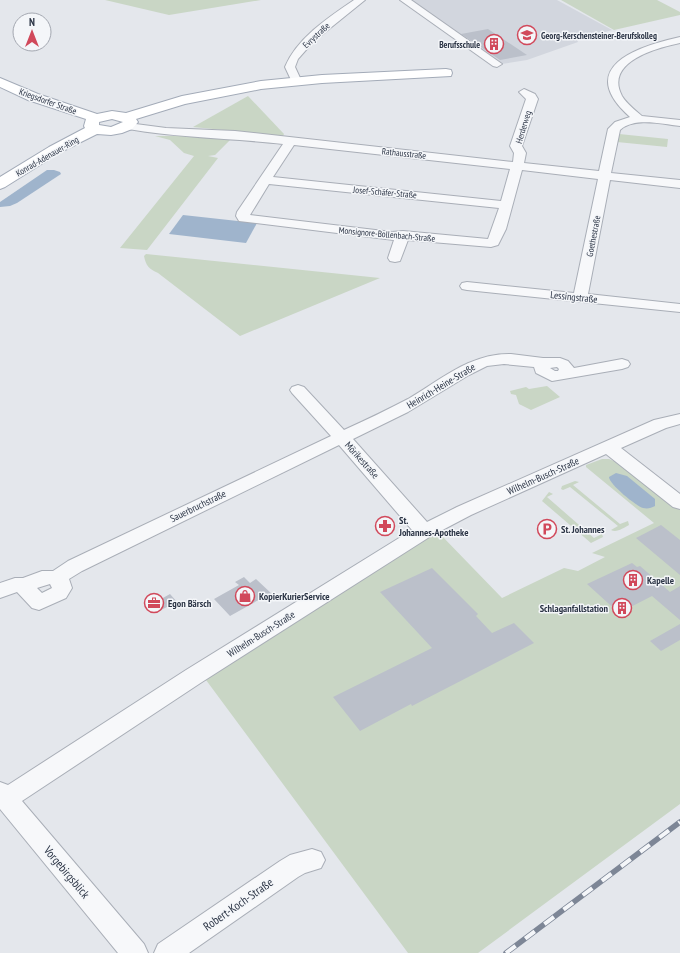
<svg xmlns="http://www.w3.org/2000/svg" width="680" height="953" viewBox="0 0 680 953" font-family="'PT Sans Narrow',sans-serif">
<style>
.built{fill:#d2d6de}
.green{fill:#c9d6c5}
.water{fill:#9fb4cc}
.building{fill:#bbc0ca}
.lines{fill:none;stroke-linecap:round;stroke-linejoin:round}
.minor-casing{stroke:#a9aeb7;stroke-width:2}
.major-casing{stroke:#a3abb8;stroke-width:2}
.minor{fill:#f7f8fa;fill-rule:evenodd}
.major{fill:#fff;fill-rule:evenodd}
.rail-casing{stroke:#7d8696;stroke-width:5.5}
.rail{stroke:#f4f6f9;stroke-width:4;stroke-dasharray:12;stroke-linecap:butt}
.labels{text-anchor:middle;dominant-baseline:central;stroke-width:3;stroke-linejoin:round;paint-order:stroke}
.far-street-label{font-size:9px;fill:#2b3445;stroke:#f4f6f9}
.far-poi-label{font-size:9px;font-weight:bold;fill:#2b3445;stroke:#f4f6f9;text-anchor:start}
.street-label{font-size:10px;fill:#2b3445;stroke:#f4f6f9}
.poi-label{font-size:10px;font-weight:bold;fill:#2b3445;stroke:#f4f6f9;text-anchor:start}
.near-street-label{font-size:12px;fill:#2b3445;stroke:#f4f6f9}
</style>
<rect width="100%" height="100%" fill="#e4e7ec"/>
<!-- built -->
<path class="built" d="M414 0H557L612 30 577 40 578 42 527 60 502 64 409 1Z"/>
<!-- green -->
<g class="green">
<path d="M105 0H261L169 15Z"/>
<path d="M561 0H657L680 12V15L614 30Z"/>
<path d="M248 96 284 134 283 136 193 127Z"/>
<path d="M619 134 668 139 667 147 617 142Z"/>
<path d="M155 136H198L230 140 215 155 208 156 218 158 147 250 120 248 194 156 184 153 170 140Z"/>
<path d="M146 254 380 278 240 336 158 273C149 269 146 266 144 256Z"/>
<path d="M547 386 560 397 531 410 519 404 516 395 511 394 510 391 526 387 529 389Z"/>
<path d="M602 459H609L621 464 680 510V804L478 953H408L206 680 268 636 420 540 441 535 502 598 564 568 578 571 605 557 592 553 654 523 586 467V465Z"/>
<path d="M575 481 579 482 573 485 620 524 628 521 629 525C623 528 617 533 611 530L618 526 570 487 563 490 561 489 562 486Z"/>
<path d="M549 492 553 494 547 497 594 538 602 534 603 537 591 543 542 501Z"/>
</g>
<!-- water -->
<g class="water">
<path d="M47 170H54L60 172 61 174 17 203 10 206 0 207V202Z"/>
<path d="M183 215 257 223 246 243 169 234Z"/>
<path d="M616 473 627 476 655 499V506C651 508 648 509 643 508 636 506 609 484 609 477Z"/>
</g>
<!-- building -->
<g class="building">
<path d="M488 29 527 55 500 60 461 34Z"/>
<path d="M661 525 680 540V575L636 538Z"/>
<path d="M632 563 637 567 640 566 670 592 680 586V620L652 596 619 613 587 584Z"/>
<path d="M432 568 478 614 476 616 492 633 514 623 534 643 412 706 411 704 360 731 333 697 432 648 380 592Z"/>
<path d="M244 577 250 583 256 579 273 595 264 600 262 598 230 616 214 599 239 585 235 582Z"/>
<path d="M156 593 161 599 170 594 177 602 157 612 145 598Z"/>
<path d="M680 624V640L661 651 650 641Z"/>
</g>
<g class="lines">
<!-- minor casing -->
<g class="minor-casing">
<g id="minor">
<path d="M354 0H365L313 42 298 59 295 67 301 80 300 82H292L285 67C297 38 329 17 354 0Z"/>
<path d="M400 0H411L502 64 497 67 493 66Z"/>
<path d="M680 37V43C656 48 604 62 622 96 627 104 635 110 642 116L680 120V126C662 124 634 117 620 130L611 173 680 180V188L610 180 588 294 680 304V312L467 290 462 289 460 286 462 283 467 282 574 293 598 179 522 170 506 229 498 245 491 247 408 240 400 261 395 262 390 261 388 258 394 240 239 221 236 216 237 212 283 144C231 138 179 138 128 129L124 128 122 126 124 124 128 123 166 128 235 131 513 162 514 153 510 146 526 99 519 92 524 89 535 94 538 99 522 146 526 153 524 163 599 171 608 129 615 122 630 117C575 68 635 47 680 37ZM294 145 510 169 501 201 273 177ZM269 184 499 208 488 239 403 231 392 232 250 215Z"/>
<path d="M511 354 543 358H560L568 361 574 368 622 359 628 361 630 364 628 367 622 369 552 381 536 373 534 367 504 364 487 366 469 375 408 412 353 439 427 522 457 507 654 420 680 414V424L666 428 621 448 680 494V509L673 507 606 454 471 515 431 536 202 682 22 801 144 944 148 953H118L0 809V782L8 785 186 670 412 530 339 445 82 571 69 579 72 588 66 598 39 610 32 608 17 592 0 598V583L15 578H23L42 571H53L68 561 331 436 292 393 290 390 292 387 298 385 304 387 344 430C366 420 387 410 408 399 441 380 470 353 511 354ZM557 367 559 369 558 371H555L550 368ZM50 584 52 588 42 593 37 588Z"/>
<path d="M312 849 321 852 325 860 321 868 305 873 298 877 189 953H154L158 944 280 861 290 855Z"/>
</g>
</g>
<!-- major casing -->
<g class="major-casing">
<path id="major" d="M446 69 451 70 452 73 451 76 322 83 261 89 185 104 136 119 138 122 132 129 122 133 111 135 97 134 59 153 5 187 0 189V177L49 147 85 128 84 126 86 119 28 100 0 87V78L38 94 97 114 112 111 126 113 182 96 261 81 322 75ZM112 119 123 122 111 127 99 125V122Z"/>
</g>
<!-- minor -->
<use href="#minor" class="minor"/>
<!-- major -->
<use href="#major" class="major"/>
<!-- rail casing -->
<g class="rail-casing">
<path id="rail" d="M506 953 680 822"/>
</g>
<!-- rail -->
<use href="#rail" class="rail"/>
</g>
<!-- icons -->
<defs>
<g id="school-ring" transform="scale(1)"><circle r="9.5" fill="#f4f6f9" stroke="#d1495b" stroke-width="1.5"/><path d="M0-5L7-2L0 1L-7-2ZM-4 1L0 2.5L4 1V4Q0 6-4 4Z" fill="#d1495b"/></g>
<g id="building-ring" transform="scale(1)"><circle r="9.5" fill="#f4f6f9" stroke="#d1495b" stroke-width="1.5"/><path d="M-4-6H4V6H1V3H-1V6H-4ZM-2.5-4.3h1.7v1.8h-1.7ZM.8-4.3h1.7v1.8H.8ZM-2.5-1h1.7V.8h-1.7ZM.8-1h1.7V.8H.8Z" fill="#d1495b"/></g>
<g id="pharmacy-ring" transform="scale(1)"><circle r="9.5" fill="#f4f6f9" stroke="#d1495b" stroke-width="1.5"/><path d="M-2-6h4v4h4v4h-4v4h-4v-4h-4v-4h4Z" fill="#d1495b"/></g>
<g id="parking-ring" transform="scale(1)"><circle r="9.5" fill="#f4f6f9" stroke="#d1495b" stroke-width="1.5"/><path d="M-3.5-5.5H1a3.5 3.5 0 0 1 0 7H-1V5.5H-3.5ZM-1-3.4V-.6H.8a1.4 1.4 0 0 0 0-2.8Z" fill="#d1495b"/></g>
<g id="shop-ring" transform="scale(1)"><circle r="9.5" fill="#f4f6f9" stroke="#d1495b" stroke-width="1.5"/><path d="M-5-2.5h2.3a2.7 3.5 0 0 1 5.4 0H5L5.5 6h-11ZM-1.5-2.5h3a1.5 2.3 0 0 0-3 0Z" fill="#d1495b"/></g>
<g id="office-ring" transform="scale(1)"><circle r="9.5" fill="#f4f6f9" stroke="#d1495b" stroke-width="1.5"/><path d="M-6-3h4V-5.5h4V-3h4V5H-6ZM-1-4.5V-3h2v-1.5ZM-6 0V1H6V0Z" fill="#d1495b"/></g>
</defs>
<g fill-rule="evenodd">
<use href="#school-ring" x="527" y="35"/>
<use href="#building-ring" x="494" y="44"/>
<use href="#pharmacy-ring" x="385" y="526"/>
<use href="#parking-ring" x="547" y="529"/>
<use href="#building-ring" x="633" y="580"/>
<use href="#shop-ring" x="245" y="596"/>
<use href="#office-ring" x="154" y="603"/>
<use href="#building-ring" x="622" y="608"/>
</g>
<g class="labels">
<!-- far-street labels -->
<g class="far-street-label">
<text transform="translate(316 35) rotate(-43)">Evrystraße</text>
<text transform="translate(48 101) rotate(20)">Kriegsdorfer Straße</text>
<text transform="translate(523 127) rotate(-73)">Herderweg</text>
<text transform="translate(404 153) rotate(6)">Rathausstraße</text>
<text transform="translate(47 156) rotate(-30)">Konrad-Adenauer-Ring</text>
<text transform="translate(385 192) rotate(5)">Josef-Schäfer-Straße</text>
<text transform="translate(387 234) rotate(5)">Monsignore-Bollenbach-Straße</text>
<text transform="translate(593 236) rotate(-79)">Goethestraße</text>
</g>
<!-- far-poi labels -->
<g class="far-poi-label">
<text x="541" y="35">Georg-Kerschensteiner-Berufskolleg</text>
<text x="480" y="44" text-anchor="end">Berufsschule</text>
</g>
<!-- street labels -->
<g class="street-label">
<text transform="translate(574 297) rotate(6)">Lessingstraße</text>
<text transform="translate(441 386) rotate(-31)">Heinrich-Heine-Straße</text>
<text transform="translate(362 460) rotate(48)">Mörikestraße</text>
<text transform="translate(543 476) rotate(-24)">Wilhelm-Busch-Straße</text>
<text transform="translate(198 506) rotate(-26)">Sauerbruchstraße</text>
<text transform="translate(261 634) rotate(-32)">Wilhelm-Busch-Straße</text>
</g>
<!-- poi labels -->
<g class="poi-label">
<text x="399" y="520">St.<tspan x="399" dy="12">Johannes-Apotheke</tspan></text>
<text x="561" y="529">St. Johannes</text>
<text x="647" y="580">Kapelle</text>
<text x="259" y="596">KopierKurierService</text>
<text x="168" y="603">Egon Bärsch</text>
<text x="608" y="608" text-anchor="end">Schlaganfallstation</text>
</g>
<!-- near-street labels -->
<g class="near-street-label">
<text transform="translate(67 872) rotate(50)">Vorgebirgsblick</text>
<text transform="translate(238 904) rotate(-35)">Robert-Koch-Straße</text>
</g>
</g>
<!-- north arrow -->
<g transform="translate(32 32)"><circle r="19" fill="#f4f6f9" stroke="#a4a8b1"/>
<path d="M0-3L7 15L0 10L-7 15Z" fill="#d1495b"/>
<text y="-6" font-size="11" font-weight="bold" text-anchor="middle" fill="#2b3445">N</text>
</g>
</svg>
